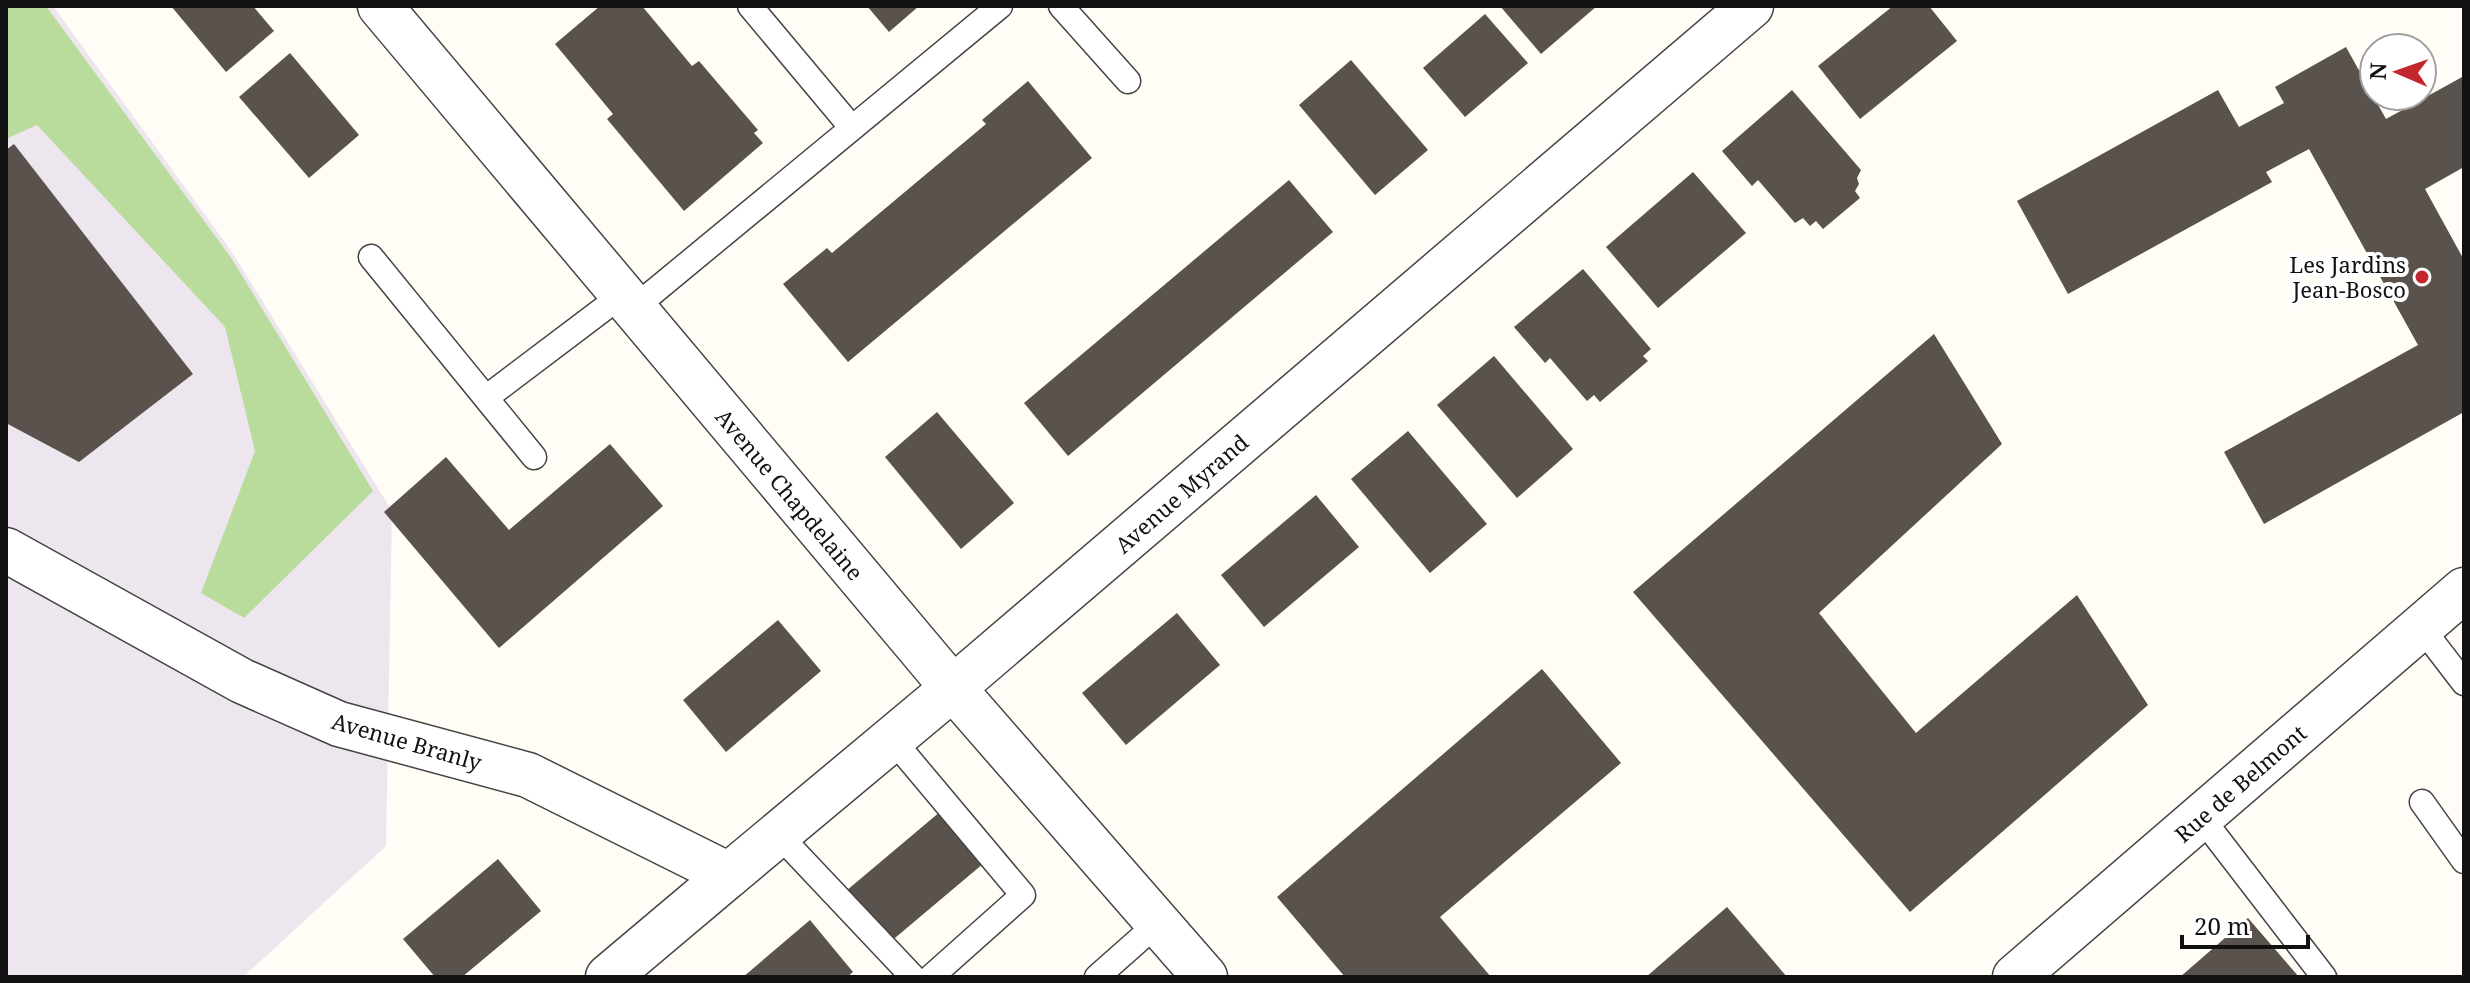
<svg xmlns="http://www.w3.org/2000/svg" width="2470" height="983" viewBox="0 0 2470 983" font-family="'Noto Serif',serif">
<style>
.industrial{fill:#eee6ef}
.forest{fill:#b9dc9c}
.building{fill:#5a524d}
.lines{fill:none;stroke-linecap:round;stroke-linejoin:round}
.service-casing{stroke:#444;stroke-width:27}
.minor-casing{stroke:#444;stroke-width:47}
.tertiary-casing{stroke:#444;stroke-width:47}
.service{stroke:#fff;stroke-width:24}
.minor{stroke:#fff;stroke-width:44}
.tertiary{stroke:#fff;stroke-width:44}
.poi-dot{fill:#c4262e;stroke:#fff;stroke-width:3}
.labels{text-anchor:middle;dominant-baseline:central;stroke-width:8;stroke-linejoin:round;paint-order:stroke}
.poi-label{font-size:22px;fill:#111;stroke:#fff;text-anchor:end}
.street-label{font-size:22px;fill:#111;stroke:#fff}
</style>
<rect width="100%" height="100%" fill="#fffdf5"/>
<!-- industrial -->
<path class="industrial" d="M6 6H53L232 252 392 511 386 846 243 977H6Z"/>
<!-- forest -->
<path class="forest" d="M6 6H46L232 259 373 491 244 618 201 593 255 451 225 327 37 125 6 139Z"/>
<!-- building -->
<g class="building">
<path d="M171 6H253L274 31 226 72Z"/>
<path d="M600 6H642L692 66 699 61 758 130 754 133 763 143 684 211 607 119 613 114 555 44Z"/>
<path d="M867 6H919L889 32Z"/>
<path d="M1500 6H1597L1541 54Z"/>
<path d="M1893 6H1929L1957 41 1860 119 1818 66Z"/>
<path d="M1485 14 1528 63 1465 117 1423 68Z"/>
<path d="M2346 47 2386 119 2464 76V167L2425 189 2464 260V412L2264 524 2224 452 2418 345 2309 149 2266 172 2272 182 2068 294 2017 201 2218 90 2239 127 2284 103 2275 87Z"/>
<path d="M290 53 359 135 309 178 239 97Z"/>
<path d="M1351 60 1428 150 1375 195 1299 105Z"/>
<path d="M1028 81 1092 158 848 362 783 284 827 248 832 253 986 124 982 120Z"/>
<path d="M1792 90 1861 170 1857 178 1859 184 1855 191 1860 198 1823 229 1816 221 1810 226 1803 218 1795 223 1758 180 1752 186 1722 151Z"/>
<path d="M14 144 193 374 79 462 6 423V150Z"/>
<path d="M1693 172 1746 233 1658 308 1606 247Z"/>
<path d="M1289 180 1333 232 1068 456 1024 403Z"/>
<path d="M1583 269 1651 349 1643 356 1648 361 1600 402 1594 395 1587 401 1550 358 1545 363 1514 327Z"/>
<path d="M1934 334 2002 444 1819 613 1916 733 2077 595 2148 705 1910 912 1633 592Z"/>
<path d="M1494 356 1573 449 1517 498 1437 405Z"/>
<path d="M937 412 1014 503 961 549 885 457Z"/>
<path d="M1408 431 1487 524 1430 573 1351 479Z"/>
<path d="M610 444 663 506 499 648 384 512 446 457 509 530Z"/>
<path d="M1316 495 1359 547 1264 627 1221 575Z"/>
<path d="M1177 613 1220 665 1126 745 1082 693Z"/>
<path d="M778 620 821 671 726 752 683 700Z"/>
<path d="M1542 669 1621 763 1440 917 1491 977H1345L1277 897Z"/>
<path d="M941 811 984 863 889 943 846 891Z"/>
<path d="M498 859 541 911 462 977H435L403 939Z"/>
<path d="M1727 907 1787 977H1646Z"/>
<path d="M2248 918 2299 977H2180Z"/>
<path d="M810 920 853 972 847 977H743Z"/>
</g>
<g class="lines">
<!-- service casing -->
<g class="service-casing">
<g id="service">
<path d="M750 6 852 128"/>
<path d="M1061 6 1128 81"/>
<path d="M371 257 534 457"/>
<path d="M634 308 1000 6"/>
<path d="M487 397 622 295"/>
<path d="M2421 627 2464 683"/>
<path d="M892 739 1023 895 931 977"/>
<path d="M2422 802 2464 861"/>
<path d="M2201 817 2324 977"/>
<path d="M778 834 913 977"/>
<path d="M1097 977 1158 923"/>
</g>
</g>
<!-- minor casing -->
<g class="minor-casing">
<g id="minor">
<path d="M380 6 953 688 1205 977"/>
<path d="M608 977 729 875"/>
<path d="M2015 977 2464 590"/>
</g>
</g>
<!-- tertiary casing -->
<g class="tertiary-casing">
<path id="tertiary" d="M6 550 242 681 339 724 528 775 729 875 953 688 1751 6"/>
</g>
<!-- service -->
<use href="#service" class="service"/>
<!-- minor -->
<use href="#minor" class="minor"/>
<!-- tertiary -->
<use href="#tertiary" class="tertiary"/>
</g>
<!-- markers -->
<circle class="poi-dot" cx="2422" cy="277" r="8"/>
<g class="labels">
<!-- poi labels -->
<g class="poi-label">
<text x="2406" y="264">Les Jardins<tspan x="2406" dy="25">Jean-Bosco</tspan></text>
</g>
<!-- street labels -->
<g class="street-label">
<text transform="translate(1181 493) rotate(-41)">Avenue Myrand</text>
<text transform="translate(790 494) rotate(50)">Avenue Chapdelaine</text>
<text transform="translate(407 741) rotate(16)">Avenue Branly</text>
<text transform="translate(2240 783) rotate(-41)">Rue de Belmont</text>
</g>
</g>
<!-- border -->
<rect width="2470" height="983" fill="none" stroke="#111111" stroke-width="16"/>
<!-- north arrow -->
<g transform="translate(2398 72) rotate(272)"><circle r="38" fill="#ffffff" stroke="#a0a0a0" stroke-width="2"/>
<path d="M0-6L14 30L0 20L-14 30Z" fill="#c4262e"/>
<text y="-12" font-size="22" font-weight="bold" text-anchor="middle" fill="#111111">N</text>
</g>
<!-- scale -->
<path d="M2182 935v12h126v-12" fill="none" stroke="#111111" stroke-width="4"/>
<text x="2194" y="935" font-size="24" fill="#111111" stroke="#ffffff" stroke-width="6" paint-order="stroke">20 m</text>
</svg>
